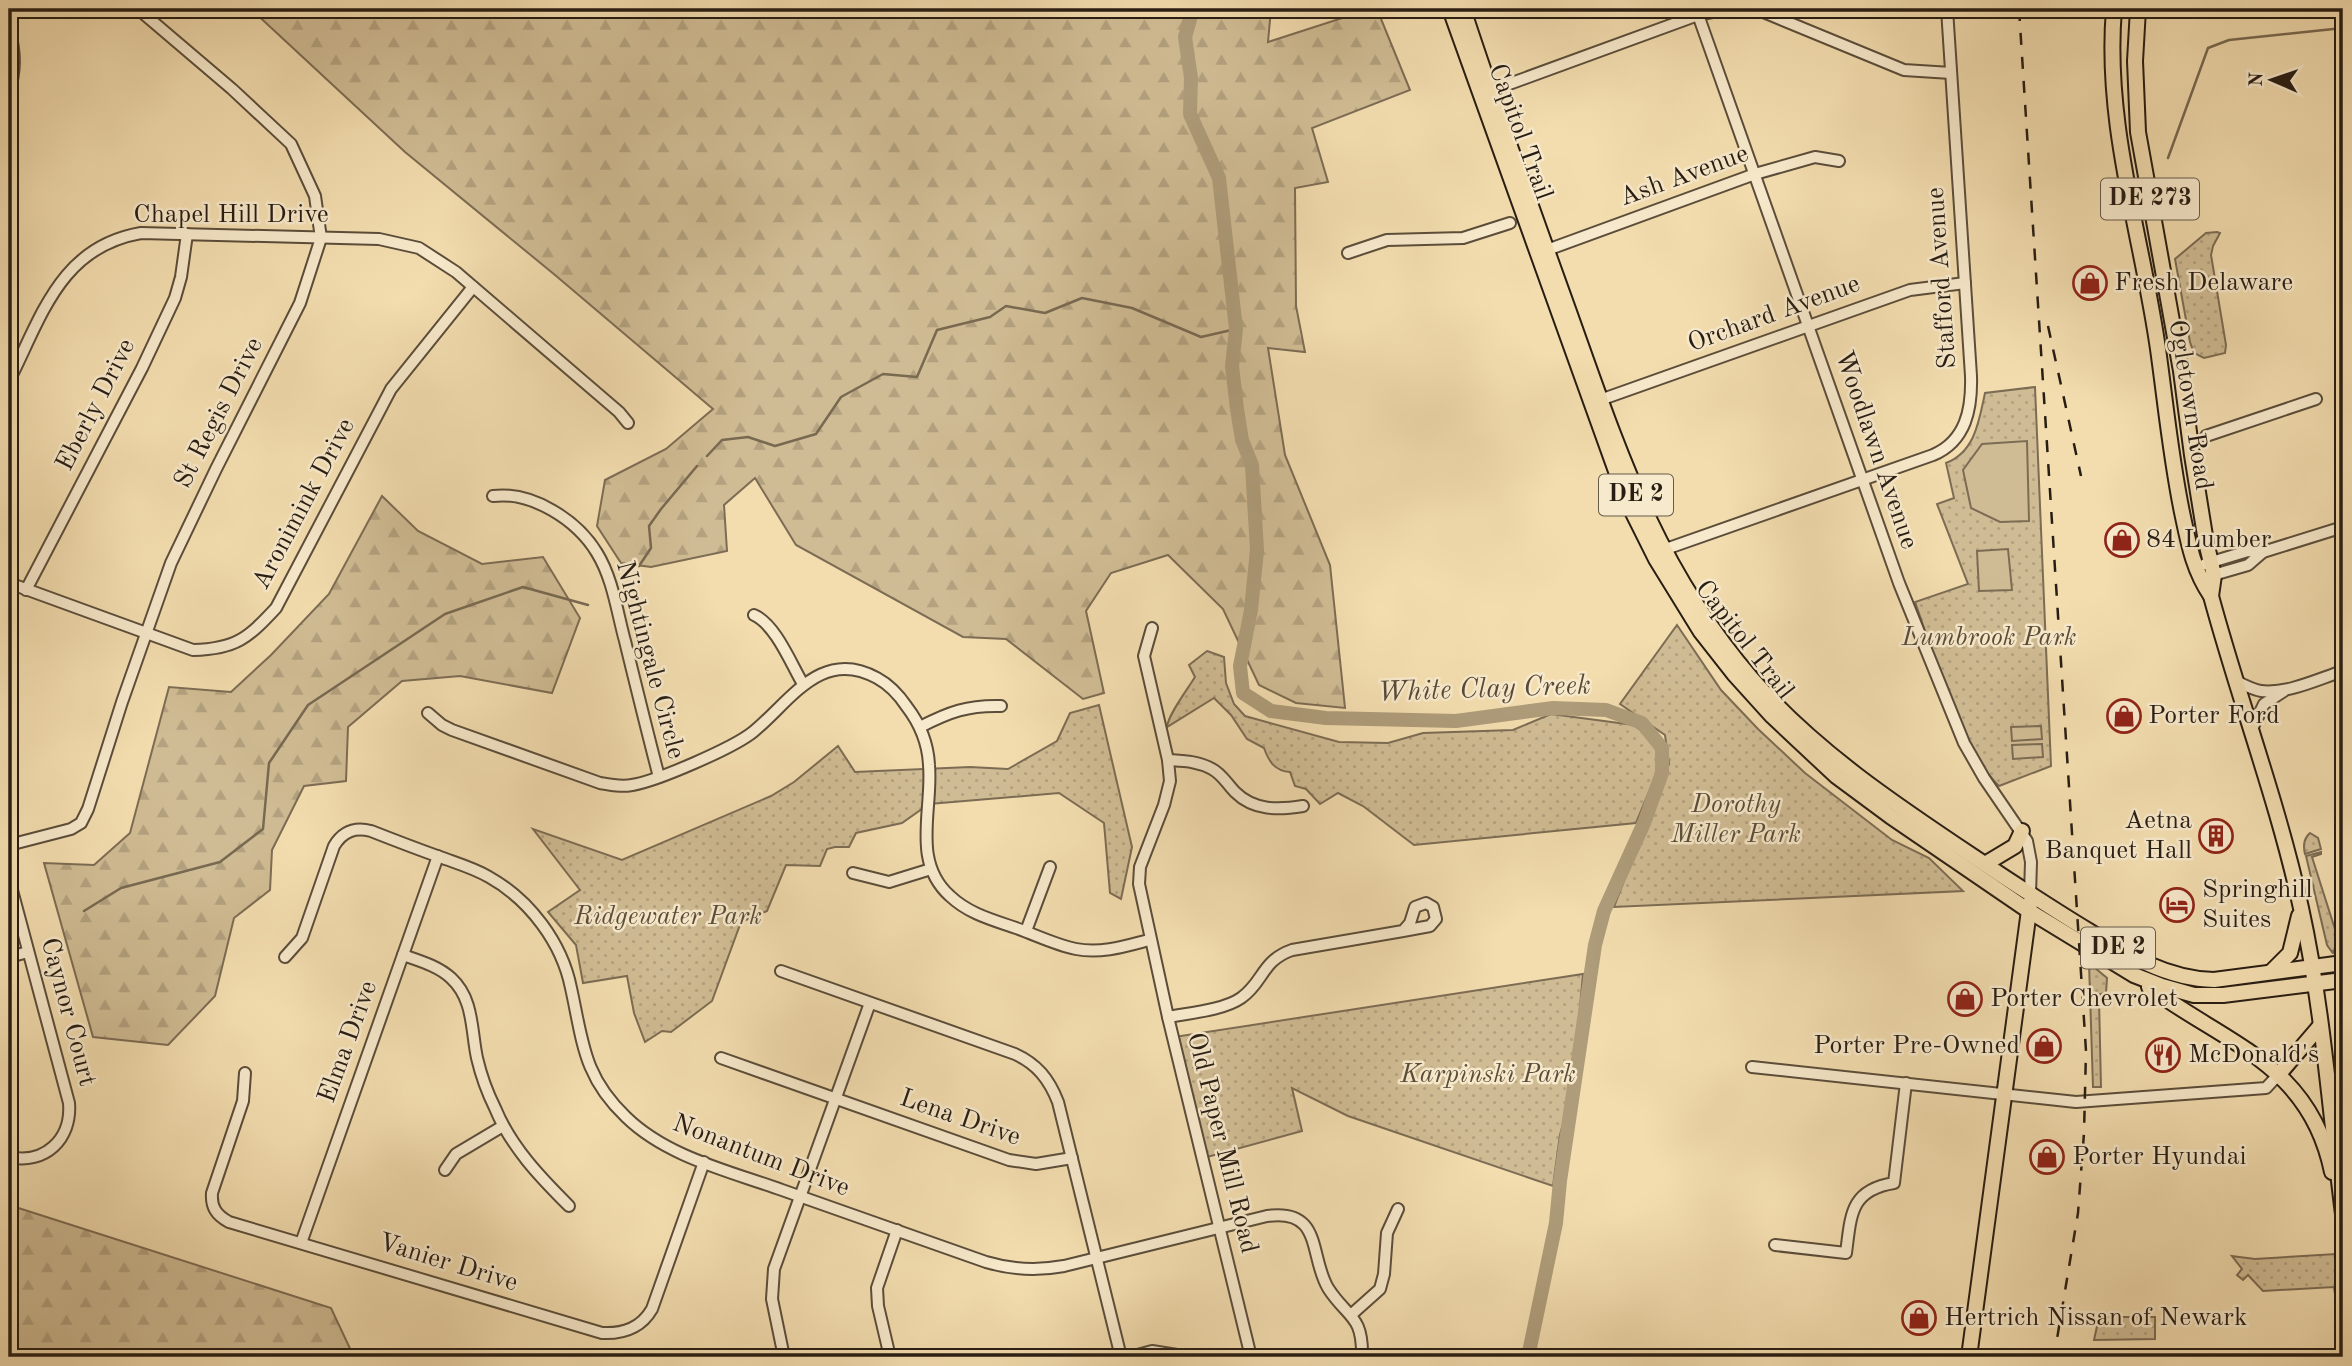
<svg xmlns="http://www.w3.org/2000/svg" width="2352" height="1366" viewBox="0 0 2352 1366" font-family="'Old Standard TT',serif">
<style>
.grass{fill:url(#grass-dots);stroke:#7c6c54;stroke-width:2}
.forest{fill:url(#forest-firs);stroke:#7c6c54;stroke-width:2}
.garden{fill:#d0bc94;stroke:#7c6c54;stroke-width:2}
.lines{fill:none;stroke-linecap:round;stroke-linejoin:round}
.stream{stroke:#786951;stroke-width:2.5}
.river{stroke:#ae9c7a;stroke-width:14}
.minor-casing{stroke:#5b4d3a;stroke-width:14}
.major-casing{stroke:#281d13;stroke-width:18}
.minor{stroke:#f7e9cb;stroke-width:10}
.major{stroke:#f3ddaf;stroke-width:14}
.rail{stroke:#281d13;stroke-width:2.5;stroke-dasharray:12 12;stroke-linecap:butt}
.labels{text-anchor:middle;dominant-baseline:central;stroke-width:5;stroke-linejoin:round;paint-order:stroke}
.shield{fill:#f7e9cb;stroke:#665a4a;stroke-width:2}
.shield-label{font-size:24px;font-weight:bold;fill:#281d13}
.street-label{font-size:26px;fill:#281d13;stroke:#f7e9cb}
.poi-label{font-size:26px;fill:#281d13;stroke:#f7e9cb;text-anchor:start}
.park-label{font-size:26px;font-style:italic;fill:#5a4d3a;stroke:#f7e9cb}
.water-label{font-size:28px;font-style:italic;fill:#574937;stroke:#f7e9cb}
</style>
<defs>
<pattern id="grass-dots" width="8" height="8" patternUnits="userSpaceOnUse" patternTransform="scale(1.75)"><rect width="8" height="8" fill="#d0bc94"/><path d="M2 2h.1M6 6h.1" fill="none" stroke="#b3a17f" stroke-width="1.8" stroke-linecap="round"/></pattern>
<pattern id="forest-firs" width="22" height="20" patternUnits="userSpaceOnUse" patternTransform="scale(1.75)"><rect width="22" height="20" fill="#d0bc94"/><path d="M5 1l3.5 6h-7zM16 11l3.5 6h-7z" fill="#b3a17f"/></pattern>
</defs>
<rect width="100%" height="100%" fill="#f3ddaf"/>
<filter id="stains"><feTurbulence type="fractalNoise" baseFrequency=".00286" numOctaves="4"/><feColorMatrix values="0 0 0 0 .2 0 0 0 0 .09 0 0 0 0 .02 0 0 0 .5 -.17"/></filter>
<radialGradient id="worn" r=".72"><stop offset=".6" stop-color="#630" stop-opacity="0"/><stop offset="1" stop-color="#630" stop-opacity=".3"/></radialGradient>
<!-- grass -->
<g class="grass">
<path d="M2217 232 2220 233 2213 246 2211 255 2226 345 2225 353 2204 358 2194 353 2190 342 2175 259 2206 233Z"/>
<path d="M2035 387 2051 766 1999 786C1957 745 1935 657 1915 602L1968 584 1937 504 1954 498 1946 463C1975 452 1979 421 1985 393Z"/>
<path d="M1677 625 1721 690 1758 729 1805 773 1892 840 1929 858 1963 891 1614 907 1669 764 1665 735 1620 704Z"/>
<path d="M1207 651 1224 657 1226 683 1234 704 1245 716 1339 742 1388 743 1423 733 1513 730 1551 714 1634 725 1653 740 1661 763 1636 823 1414 845 1363 806 1338 793 1320 804 1306 789 1295 786 1290 772C1275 771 1269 762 1264 748L1247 739 1231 715 1214 698 1167 727C1168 715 1187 690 1195 677L1189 665Z"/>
<path d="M1099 705 1132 847 1121 899 1110 893 1104 823 1059 793 929 804 902 823 856 833 849 847H835L827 849 820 866 786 865 767 911 741 922 712 1001 671 1032 662 1031 645 1042 634 1013 627 976 583 983 576 945 548 912 580 890 533 829 622 860 771 796 794 782 838 746 855 772 970 767 1008 769 1057 741 1070 713Z"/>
<path d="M2310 833 2318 838 2321 849 2305 854C2303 846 2304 838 2310 833Z"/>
<path d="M2321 852V854L2312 857 2341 948H2343V954L2333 953 2334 950 2332 952 2327 945 2306 856Z"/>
<path d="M2089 963 2107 978 2106 993 2100 994 2099 999 2101 1087H2093Z"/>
<path d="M1583 974 1574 1071 1570 1098 1560 1135 1553 1186 1348 1116 1292 1088 1302 1131 1207 1157 1174 1037Z"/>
<path d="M2336 1254 2341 1293 2335 1294 2334 1287 2263 1291 2248 1275 2243 1280 2237 1275 2242 1269 2232 1256 2255 1259Z"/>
<path d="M2099 1317H2155V1339L2094 1340Z"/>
</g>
<!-- forest -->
<g class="forest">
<path d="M251 9H1271L1268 42 1370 9H1377L1410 90 1312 128 1328 182 1295 188 1296 306 1305 352 1268 348 1285 455 1330 565 1345 708 1296 703 1259 685 1223 609 1168 555 1111 573 1086 611 1104 693 1083 699 1006 639 963 637 796 545 755 478 724 505 727 551 651 567 621 563 597 526 605 480 666 449 713 409 555 275 405 152Z"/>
<path d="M382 496 418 531 482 564 543 557 580 618 552 693 460 676 402 681 348 727 346 781 304 786 272 850 270 890 234 918 215 996 168 1045 93 1037 44 863 94 865 130 833 169 687 231 692 271 655 329 594Z"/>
<path d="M9 1205 331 1308 354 1357H9Z"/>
</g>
<!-- garden -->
<g class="garden">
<path d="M2027 441 2029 521 2000 522 1971 508 1963 470 1982 444Z"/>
<path d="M2008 549 2012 590 1979 591 1977 551Z"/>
<path d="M2041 726 2042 739 2012 741 2011 727Z"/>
<path d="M2042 744 2043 757 2013 759 2012 745Z"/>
</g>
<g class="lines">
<!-- stream -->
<g class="stream">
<path d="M2168 158 2208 48 2229 40 2343 28"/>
<path d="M707 456 722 440 748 437 775 446 816 434 841 397 883 374 917 377 937 330 990 317 1006 306 1045 313 1082 298 1132 308 1201 337 1236 329"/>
<path d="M639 566 651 548 649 526 661 509 697 466"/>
<path d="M84 911 121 888 220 862 263 829 269 763 308 705 445 614 523 587 588 605"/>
</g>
<!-- river -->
<path class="river" d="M1193 9 1185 37 1191 78 1190 114 1219 178 1236 329 1232 366 1237 409 1242 440 1252 465 1257 550 1251 610 1240 666 1243 693 1271 711 1326 718 1456 721 1553 708 1606 710 1642 723 1662 748V773L1644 823 1604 911 1595 945 1560 1181 1556 1223 1528 1357"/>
<!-- minor casing -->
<g class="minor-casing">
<g id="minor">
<path d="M1696 9 1899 583 1964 743 1984 778 2027 841 2031 862 2030 894"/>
<path d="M1756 9 1904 70 1951 73"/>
<path d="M9 30C16 53 15 71 9 93"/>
<path d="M1490 91 1698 15 1729 9"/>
<path d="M1547 250 1755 174 1815 157 1839 161"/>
<path d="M1348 253 1387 240 1463 238 1510 223"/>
<path d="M9 381C42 316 60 247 141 233L379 239 419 248 456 272 619 412 628 423"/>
<path d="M1600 400 1910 290 1965 283"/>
<path d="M2206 436 2316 399"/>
<path d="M493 496C532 491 577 520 597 553 613 579 617 612 625 641 636 686 647 731 659 777"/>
<path d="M1663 550 1933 455C1966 441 1972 409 1971 376L1947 9"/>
<path d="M2205 564 2248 551 2263 552 2343 527"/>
<path d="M2210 576 2248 565 2263 552"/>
<path d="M9 583 193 650C236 649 248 638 276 608L391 389 473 287"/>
<path d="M26 590 142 368 175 298 181 277 187 234"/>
<path d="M754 615C776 625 791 664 803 684"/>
<path d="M1152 628 1144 656 1168 760 1170 781 1164 805 1140 867 1139 884 1168 1017 1251 1357"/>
<path d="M2235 681C2243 684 2253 690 2261 691 2288 694 2318 679 2343 671"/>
<path d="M428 713 442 725 452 730 600 783C611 785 621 787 632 785 657 781 733 748 753 732 790 702 821 647 877 678 890 685 899 695 907 707 920 724 928 744 929 765 933 810 911 861 950 896 969 914 993 920 1016 928 1036 935 1056 945 1076 949 1101 954 1126 946 1149 940"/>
<path d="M920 727C949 712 968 705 1001 706"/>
<path d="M2251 731 2264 704 2284 691"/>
<path d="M1168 760C1183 761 1198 761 1212 769 1222 774 1227 784 1235 792 1254 811 1279 810 1303 806"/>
<path d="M9 845 71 829 81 823 88 809 122 702 171 563 216 469 300 303 321 238 315 196 291 144 232 89 138 9"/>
<path d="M853 873 889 882 931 869"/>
<path d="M9 879 69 1103C72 1139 45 1165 9 1157"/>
<path d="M1026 931 1050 867"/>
<path d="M403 955C420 961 438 966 451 978 474 999 471 1030 477 1058 481 1075 487 1092 495 1108 511 1147 540 1177 569 1206"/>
<path d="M9 957 28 952"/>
<path d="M285 957 302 938 334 846C343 831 355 827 371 831 394 840 417 849 440 857 456 863 474 868 489 877 530 900 562 943 571 988 583 1042 583 1076 626 1117 667 1157 729 1171 782 1190 850 1214 918 1238 986 1262 1013 1270 1037 1271 1064 1266L1267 1216C1323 1208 1309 1256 1328 1288 1347 1318 1363 1314 1362 1357"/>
<path d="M781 971 1015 1054C1037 1064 1049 1079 1058 1102L1121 1357"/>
<path d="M1168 1017C1189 1013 1224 1010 1241 998 1264 982 1261 961 1292 950L1403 931 1430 926 1436 919 1433 907 1426 903 1415 907 1410 923 1403 931"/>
<path d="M721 1058 1009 1160 1036 1164 1072 1158"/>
<path d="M1752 1067 2076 1102 2266 1088 2279 1074"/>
<path d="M245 1073 243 1101 212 1193C211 1207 216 1215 229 1222L602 1333C624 1334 641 1328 652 1309L704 1162"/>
<path d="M445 1170 456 1154 503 1126"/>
<path d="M301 1243 438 856"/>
<path d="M1775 1245 1846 1253C1851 1215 1850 1190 1894 1183L1906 1083"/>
<path d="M1352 1314 1380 1289 1384 1274 1387 1233 1398 1209"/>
<path d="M784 1357 772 1299 774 1269 870 1003"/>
<path d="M890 1357 878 1306 877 1288 897 1230"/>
<path d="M1130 1357 1152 1351 1177 1355"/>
</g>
</g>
<!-- major casing -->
<g class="major-casing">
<g id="major">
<path d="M1450 9 1626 499 1656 559 1701 632 1734 674 1772 716 1836 776 1890 816 2029 911 2134 975 2162 986 2194 995H2223L2343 980"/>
<path d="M1463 9C1496 110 1532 209 1568 309 1617 446 1654 566 1752 679 1822 759 1913 816 2001 875 2030 894 2059 913 2089 931 2128 955 2167 979 2214 980L2343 963"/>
<path d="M2114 9C2104 125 2142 236 2158 349 2166 406 2171 461 2183 517 2189 546 2194 571 2211 596 2239 700 2278 802 2301 908 2323 1008 2330 1112 2343 1214"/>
<path d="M2138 9 2135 61 2138 132 2181 371 2192 455 2206 542 2214 575 2211 596"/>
<path d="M1985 864 2015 846 2022 831"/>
<path d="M2272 971 2290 953 2299 916"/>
<path d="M2149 987C2226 1044 2310 1064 2332 1172"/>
<path d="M2279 1074 2320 1026"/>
<path d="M1969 1357 2030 903"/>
</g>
</g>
<!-- minor -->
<use href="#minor" class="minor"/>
<!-- major -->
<use href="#major" class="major"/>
<!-- rail -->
<g class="rail">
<path d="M2019 9 2086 1051 2084 1133 2078 1213 2054 1357"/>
<path d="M2048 326 2081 476"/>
</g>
</g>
<!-- icons -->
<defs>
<g id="shop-ring" transform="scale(1.75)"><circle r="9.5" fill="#f7e9cb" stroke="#8f2418" stroke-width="1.5"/><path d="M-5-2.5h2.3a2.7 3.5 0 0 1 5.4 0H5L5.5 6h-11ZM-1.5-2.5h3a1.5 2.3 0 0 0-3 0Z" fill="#8f2418"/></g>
<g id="building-ring" transform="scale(1.75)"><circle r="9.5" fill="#f7e9cb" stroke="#8f2418" stroke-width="1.5"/><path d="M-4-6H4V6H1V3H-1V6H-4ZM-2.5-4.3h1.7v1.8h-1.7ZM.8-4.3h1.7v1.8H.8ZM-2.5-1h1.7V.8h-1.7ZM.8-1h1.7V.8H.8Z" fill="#8f2418"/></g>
<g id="hotel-ring" transform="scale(1.75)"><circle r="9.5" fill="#f7e9cb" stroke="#8f2418" stroke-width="1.5"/><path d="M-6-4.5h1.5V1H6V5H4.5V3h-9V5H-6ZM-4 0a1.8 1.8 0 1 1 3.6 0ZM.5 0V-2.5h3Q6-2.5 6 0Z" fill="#8f2418"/></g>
<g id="restaurant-ring" transform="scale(1.75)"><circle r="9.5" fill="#f7e9cb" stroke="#8f2418" stroke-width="1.5"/><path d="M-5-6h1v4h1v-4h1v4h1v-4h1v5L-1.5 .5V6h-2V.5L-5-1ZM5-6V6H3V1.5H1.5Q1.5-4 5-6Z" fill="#8f2418"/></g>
</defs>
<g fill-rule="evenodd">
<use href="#shop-ring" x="2090" y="283"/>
<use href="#shop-ring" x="2122" y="540"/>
<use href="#shop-ring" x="2124" y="716"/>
<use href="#building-ring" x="2216" y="836"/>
<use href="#hotel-ring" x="2177" y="905"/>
<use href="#shop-ring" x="1965" y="999"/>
<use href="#shop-ring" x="2044" y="1046"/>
<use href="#restaurant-ring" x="2163" y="1055"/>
<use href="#shop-ring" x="2047" y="1157"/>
<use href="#shop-ring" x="1919" y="1318"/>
</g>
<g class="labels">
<!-- shield labels -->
<g class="shield">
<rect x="2101" y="178.5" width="98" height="41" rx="5"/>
<rect x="1599" y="474.5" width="74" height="41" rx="5"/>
<rect x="2081" y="927.5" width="74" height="41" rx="5"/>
</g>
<g class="shield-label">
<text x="2150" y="199">DE 273</text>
<text x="1636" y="495">DE 2</text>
<text x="2118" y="948">DE 2</text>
</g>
<!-- street labels -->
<g class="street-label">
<text transform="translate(1520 132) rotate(70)">Capitol Trail</text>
<text transform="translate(1684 176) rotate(-20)">Ash Avenue</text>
<text x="231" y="215">Chapel Hill Drive</text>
<text transform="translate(1942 278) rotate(-94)">Stafford Avenue</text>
<text transform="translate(1774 314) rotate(-20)">Orchard Avenue</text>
<text transform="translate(96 405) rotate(-63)">Eberly Drive</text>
<text transform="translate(2190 405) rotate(81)">Ogletown Road</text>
<text transform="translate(219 413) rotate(-63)">St Regis Drive</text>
<text transform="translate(1876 450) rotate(71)">Woodlawn Avenue</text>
<text transform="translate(304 504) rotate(-62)">Aronimink Drive</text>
<text transform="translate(1744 640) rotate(52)">Capitol Trail</text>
<text transform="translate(650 660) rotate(75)">Nightingale Circle</text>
<text transform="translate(68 1012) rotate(75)">Caynor Court</text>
<text transform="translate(348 1042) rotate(-70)">Elma Drive</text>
<text transform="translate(960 1118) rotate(19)">Lena Drive</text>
<text transform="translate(1222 1143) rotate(76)">Old Paper Mill Road</text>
<text transform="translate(761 1156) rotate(21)">Nonantum Drive</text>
<text transform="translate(448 1263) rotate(17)">Vanier Drive</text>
</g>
<!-- poi labels -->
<g class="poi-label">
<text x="2114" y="283">Fresh Delaware</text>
<text x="2146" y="540">84 Lumber</text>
<text x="2148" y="716">Porter Ford</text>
<text x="2192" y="821" text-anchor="end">Aetna<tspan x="2192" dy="30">Banquet Hall</tspan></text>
<text x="2202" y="890">Springhill<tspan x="2202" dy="30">Suites</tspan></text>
<text x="1990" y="999">Porter Chevrolet</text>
<text x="2020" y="1046" text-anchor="end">Porter Pre-Owned</text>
<text x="2188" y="1055">McDonald's</text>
<text x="2072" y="1157">Porter Hyundai</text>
<text x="1944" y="1318">Hertrich Nissan of Newark</text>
</g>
<!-- park labels -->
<g class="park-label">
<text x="1989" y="638">Lumbrook Park</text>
<text x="1736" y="805">Dorothy<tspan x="1736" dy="30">Miller Park</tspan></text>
<text x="668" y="917">Ridgewater Park</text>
<text x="1488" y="1075">Karpinski Park</text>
</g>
<!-- water labels -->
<g class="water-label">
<text transform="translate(1484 690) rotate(-2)">White Clay Creek</text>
</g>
</g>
<!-- margin -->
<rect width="2352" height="1366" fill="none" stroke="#f3ddaf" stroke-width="35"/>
<rect x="10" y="10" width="2331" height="1345" fill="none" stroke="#281d13" stroke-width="3.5"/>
<rect x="18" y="18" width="2317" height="1331" fill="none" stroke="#281d13" stroke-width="2"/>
<!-- north arrow -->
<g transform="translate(2272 80) rotate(272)" stroke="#f7e9cb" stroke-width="5" paint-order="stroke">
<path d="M0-5L12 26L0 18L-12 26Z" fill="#281d13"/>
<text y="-10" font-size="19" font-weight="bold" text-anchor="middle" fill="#281d13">N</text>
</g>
<rect width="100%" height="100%" filter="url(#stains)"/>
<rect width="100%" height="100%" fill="url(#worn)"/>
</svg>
